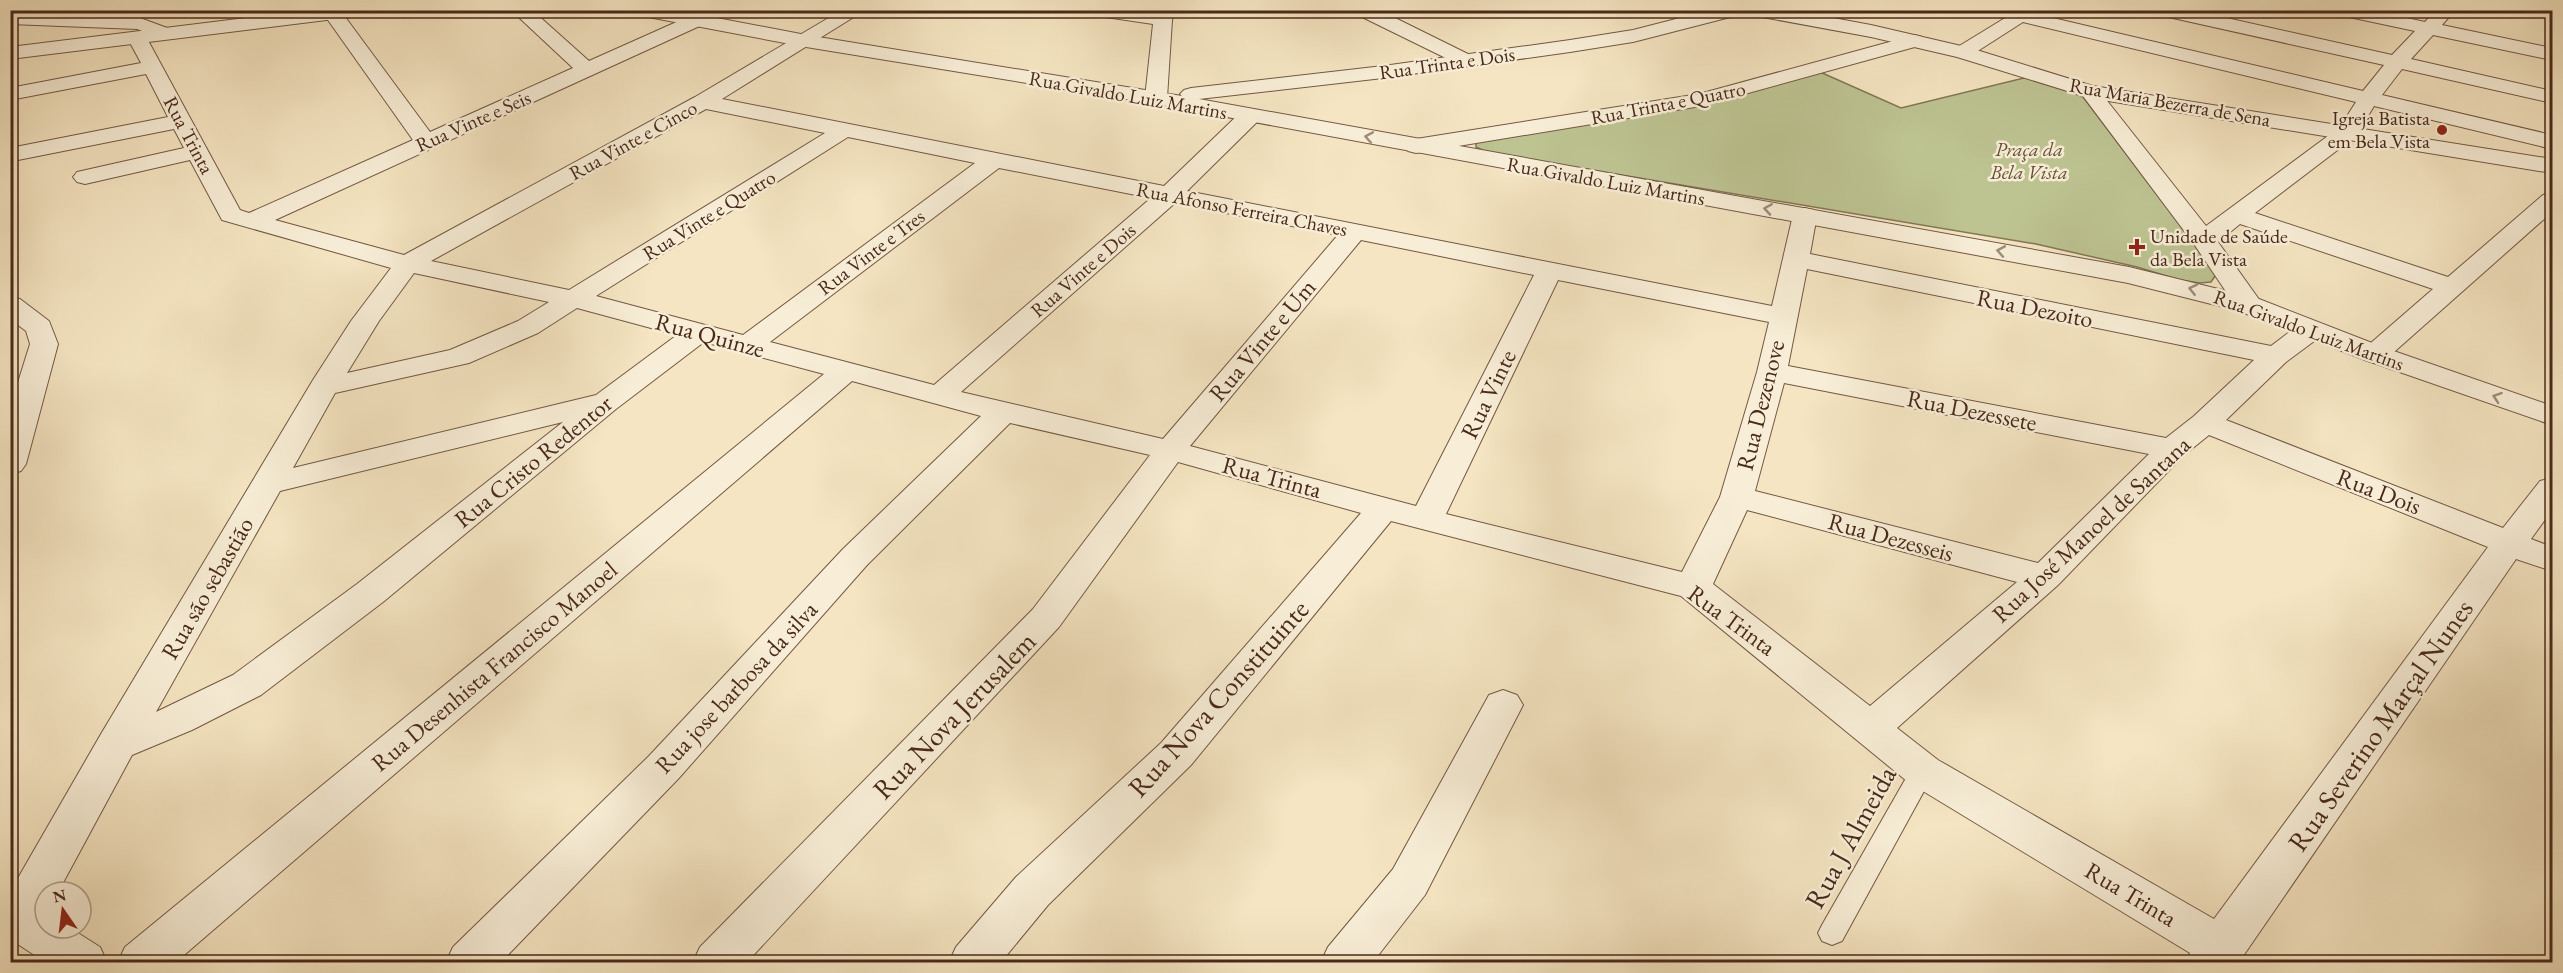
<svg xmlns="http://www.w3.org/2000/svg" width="2563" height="973" viewBox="0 0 2563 973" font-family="'EB Garamond',serif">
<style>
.green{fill:#bdc492;stroke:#837656;stroke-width:1.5}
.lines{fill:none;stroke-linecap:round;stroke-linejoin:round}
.service-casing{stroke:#745844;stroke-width:2}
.minor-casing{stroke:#745844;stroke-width:2}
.tertiary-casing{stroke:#745844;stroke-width:2}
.service{fill:#f8eed7;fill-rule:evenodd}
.minor{fill:#f8eed7;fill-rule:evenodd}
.tertiary{fill:#f8eed7;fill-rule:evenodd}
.oneway{stroke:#a08c78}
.poi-dot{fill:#8f2418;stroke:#f8eed7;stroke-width:2}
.labels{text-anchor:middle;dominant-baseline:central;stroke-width:5;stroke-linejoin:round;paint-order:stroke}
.far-street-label{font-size:20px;fill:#49291a;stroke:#f8eed7}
.far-poi-label{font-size:20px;fill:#49291a;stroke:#f8eed7;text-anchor:end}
.far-park-label{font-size:20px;font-style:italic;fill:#665038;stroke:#f8eed7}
.street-label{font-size:24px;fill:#49291a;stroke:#f8eed7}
.near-street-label{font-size:28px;fill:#49291a;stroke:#f8eed7}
</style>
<rect width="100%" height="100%" fill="#f5e5c2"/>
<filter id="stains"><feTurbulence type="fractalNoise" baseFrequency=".00333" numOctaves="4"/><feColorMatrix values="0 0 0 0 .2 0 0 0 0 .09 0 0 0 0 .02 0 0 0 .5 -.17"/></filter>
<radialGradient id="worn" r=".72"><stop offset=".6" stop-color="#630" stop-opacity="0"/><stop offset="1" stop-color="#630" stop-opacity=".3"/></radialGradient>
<!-- green -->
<path class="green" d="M1820 72 1901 108 2032 76 2083 97 2213 269 2215 276 2211 282 2200 283 2180 280 2137 267 2036 244 1489 153 1476 147V142Z"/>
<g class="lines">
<!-- service casing -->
<g class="service-casing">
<path id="service" d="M1923 761 1932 764 1935 771 1842 941 1832 945 1822 941 1818 933 1822 925 1914 764Z"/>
</g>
<!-- minor casing -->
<g class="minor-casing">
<g id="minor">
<path d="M324 10H340L430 132 573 68 511 10H532L589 61 690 16H704L706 20 704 24 275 220 404 255 695 97 842 10H865L722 99 1164 186 1242 111 1250 109 1258 111 1261 116 1258 121 1187 191 1772 306 1793 215 1796 210 1805 208 1814 210 1817 215 1810 254 2271 346C2287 335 2300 319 2321 324L2325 330 2321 336 2286 362 2226 420 2503 528 2540 481 2552 478V510L2531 539 2552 547V571L2516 559 2239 962H2186L2190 953 1908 782 1681 596 1391 521 1191 765 1048 905 1001 962H949L956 947 1016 877 1161 743 1361 513 1178 462 1059 627 747 962H693L700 947 1033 609 1150 455 1010 423 867 565 679 778 501 962H446L453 947 649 756 843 549 981 416 852 381 176 962H118L125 947 824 374 704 342 616 409 383 602 261 695 192 730 132 755 58 892H45V916L35 934 19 940 10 937V892L101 734 313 380 351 321 391 268 222 220 190 160 85 184 77 182 73 177 77 172 184 148 174 129 18 160 10 158V148L168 117 146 74 10 100V88L141 63 127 37 130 33H144L240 210 249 213 413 140 323 13ZM706 109 825 133 569 290 431 261ZM848 137 975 163 743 335 596 296ZM999 168 1151 198 934 385 770 342ZM1175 203 1338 235 1163 439 961 392ZM1361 240 1534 275 1416 506 1190 446ZM1807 269 2254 360 2194 416 2166 438 1788 366ZM414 273 549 302 518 321 450 350 347 373 379 321ZM1558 280 1769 322 1757 372 1720 497 1682 572 1446 514ZM577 308 677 335 596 395 293 468 335 393 469 363 538 333ZM1784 383 2149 454 2038 563 1755 491ZM563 422 357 584 233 675 156 712 280 491ZM2209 435 2488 547 2214 919 1938 760 1897 728 2058 585 2183 456ZM1747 510 2017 582 1870 706 1713 584Z"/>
<path d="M1090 10H1138L1156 13 1158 10H1176L1172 20 1167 98 1163 102 1156 104 1149 102 1145 98 1153 24 1099 16 1092 14Z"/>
<path d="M1354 10H1379L1474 57 1477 61 1474 65H1460L1356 14Z"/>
<path d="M1986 10H2039L2036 14 2363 91 2384 65 2164 16 2157 14 2155 10H2191L2392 55 2415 31 2335 14 2333 10H2371L2425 22 2435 10H2455L2442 25 2552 48V60L2433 35 2411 59 2552 91V103L2402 69 2382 95 2552 135V149L2374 106 2356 136 2255 213 2448 277 2543 195 2552 193V212L2385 360 2375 363 2365 360 2361 354 2365 348 2433 289 2240 224 2218 242 2263 305 2259 311 2249 313 2239 311 2194 244 2080 92 2083 88 2090 86 2097 88 2206 226 2340 127 2356 102 2023 22 1970 56H1956L1953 52 1956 48 2005 18 1988 14Z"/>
<path d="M10 12 140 18 170 29 173 33 170 37 163 39 137 29 10 24Z"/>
<path d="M1915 35 1922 37 1925 41 1922 45 1701 106 1416 153 1408 151 1405 146 1408 141 1416 139 1699 94Z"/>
<path d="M1503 690 1517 695 1523 705 1425 895 1373 962H1321L1328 947 1393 869 1489 695Z"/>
</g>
</g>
<!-- tertiary casing -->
<g class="tertiary-casing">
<g id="tertiary">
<path d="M310 10H368L366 14 359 16 10 59V47Z"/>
<path d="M634 10H675L806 35 1182 96 1180 94 1184 90 1191 88 1383 66 1570 40 1633 30 1711 10H1744L1742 14 1633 42 1570 52 1383 78 1199 99 2129 267 2259 299 2385 348 2552 406V425L2365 360 2239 311 2128 283 1156 104 806 47 643 16 636 14Z"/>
<path d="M1748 10H1790L1871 25 1970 48 2093 86 2552 159V173L2090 98 1957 57 1871 37 1757 16 1750 14Z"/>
<path d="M10 297 20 299 49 321 58 344 26 464 21 471 10 474V408L30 344 26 331 10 319Z"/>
<path d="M10 894 26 900 45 912V928H70L100 947 107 962H45L10 939Z"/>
</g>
</g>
<!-- service -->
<use href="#service" class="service"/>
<!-- minor -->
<use href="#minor" class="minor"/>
<!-- tertiary -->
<use href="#tertiary" class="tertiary"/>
</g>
<!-- one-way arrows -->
<defs><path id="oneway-chevron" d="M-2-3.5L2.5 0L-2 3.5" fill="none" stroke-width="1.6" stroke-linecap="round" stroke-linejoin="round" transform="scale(1.5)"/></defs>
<g class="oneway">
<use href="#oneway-chevron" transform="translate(1369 137) rotate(-170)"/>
<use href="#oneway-chevron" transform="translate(1768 209) rotate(-171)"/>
<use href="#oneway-chevron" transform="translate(2001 251) rotate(-170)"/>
<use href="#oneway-chevron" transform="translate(2193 289) rotate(-167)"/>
<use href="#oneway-chevron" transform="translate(2497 397) rotate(-161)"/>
</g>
<!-- markers -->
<g class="poi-dot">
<circle cx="2442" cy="130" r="6"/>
<path d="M2134 238h6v6h6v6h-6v6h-6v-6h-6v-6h6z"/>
</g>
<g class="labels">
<!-- far-street labels -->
<g class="far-street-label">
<text transform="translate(1447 63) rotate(-8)">Rua Trinta e Dois</text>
<text transform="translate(1128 95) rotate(10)">Rua Givaldo Luiz Martins</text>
<text transform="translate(2170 102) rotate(10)">Rua Maria Bezerra de Sena</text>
<text transform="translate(1668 103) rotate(-11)">Rua Trinta e Quatro</text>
<text transform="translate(473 121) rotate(-24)">Rua Vinte e Seis</text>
<text transform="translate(189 135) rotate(62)">Rua Trinta</text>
<text transform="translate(633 140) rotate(-29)">Rua Vinte e Cinco</text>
<text transform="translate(1606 181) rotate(10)">Rua Givaldo Luiz Martins</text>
<text transform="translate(1242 209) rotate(11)">Rua Afonso Ferreira Chaves</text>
<text transform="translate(709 215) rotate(-32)">Rua Vinte e Quatro</text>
<text transform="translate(871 252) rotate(-37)">Rua Vinte e Tres</text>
<text transform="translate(1083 270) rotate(-41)">Rua Vinte e Dois</text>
<text transform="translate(2309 330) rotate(20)">Rua Givaldo Luiz Martins</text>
</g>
<!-- far-poi labels -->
<g class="far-poi-label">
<text x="2430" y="118">Igreja Batista<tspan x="2430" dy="23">em Bela Vista</tspan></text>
<text x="2150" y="236" text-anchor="start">Unidade de Saúde<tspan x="2150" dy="23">da Bela Vista</tspan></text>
</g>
<!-- far-park labels -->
<g class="far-park-label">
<text x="2029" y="149">Praça da<tspan x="2029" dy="23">Bela Vista</tspan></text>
</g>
<!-- street labels -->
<g class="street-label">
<text transform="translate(2035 308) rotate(11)">Rua Dezoito</text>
<text transform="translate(710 335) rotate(15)">Rua Quinze</text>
<text transform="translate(1262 340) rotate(-50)">Rua Vinte e Um</text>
<text transform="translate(1488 394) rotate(-64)">Rua Vinte</text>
<text transform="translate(1760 405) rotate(-76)">Rua Dezenove</text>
<text transform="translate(1972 410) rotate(11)">Rua Dezessete</text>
<text transform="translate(533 461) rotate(-39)">Rua Cristo Redentor</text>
<text transform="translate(1272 477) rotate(15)">Rua Trinta</text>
<text transform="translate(2379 491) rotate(21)">Rua Dois</text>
<text transform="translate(2091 529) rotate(-43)">Rua José Manoel de Santana</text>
<text transform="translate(1891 537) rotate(15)">Rua Dezesseis</text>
<text transform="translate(207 588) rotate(-60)">Rua são sebastião</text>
<text transform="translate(1732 620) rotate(36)">Rua Trinta</text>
<text transform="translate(494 666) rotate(-40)">Rua Desenhista Francisco Manoel</text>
<text transform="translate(736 687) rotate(-47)">Rua jose barbosa da silva</text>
<text transform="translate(2131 894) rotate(31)">Rua Trinta</text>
</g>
<!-- near-street labels -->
<g class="near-street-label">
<text transform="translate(1218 698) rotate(-48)">Rua Nova Constituinte</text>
<text transform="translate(954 715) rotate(-46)">Rua Nova Jerusalem</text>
<text transform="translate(2380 725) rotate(-55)">Rua Severino Marçal Nunes</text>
<text transform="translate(1850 837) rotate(-61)">Rua J Almeida</text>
</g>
</g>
<!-- margin -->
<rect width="2563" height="973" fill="none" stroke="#f5e5c2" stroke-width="36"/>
<rect x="12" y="12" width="2539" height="949" fill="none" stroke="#49291a" stroke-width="3"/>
<rect x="18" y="18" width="2527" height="937" fill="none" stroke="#49291a" stroke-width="1.5"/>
<!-- north arrow -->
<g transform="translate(63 910) rotate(346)"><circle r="28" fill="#f8eed7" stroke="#b29f8b" stroke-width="1.5"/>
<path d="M0-4.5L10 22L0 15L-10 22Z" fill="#8f2418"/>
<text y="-9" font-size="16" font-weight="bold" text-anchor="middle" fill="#49291a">N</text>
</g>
<rect width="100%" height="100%" filter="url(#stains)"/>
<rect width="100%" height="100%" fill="url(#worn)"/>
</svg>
